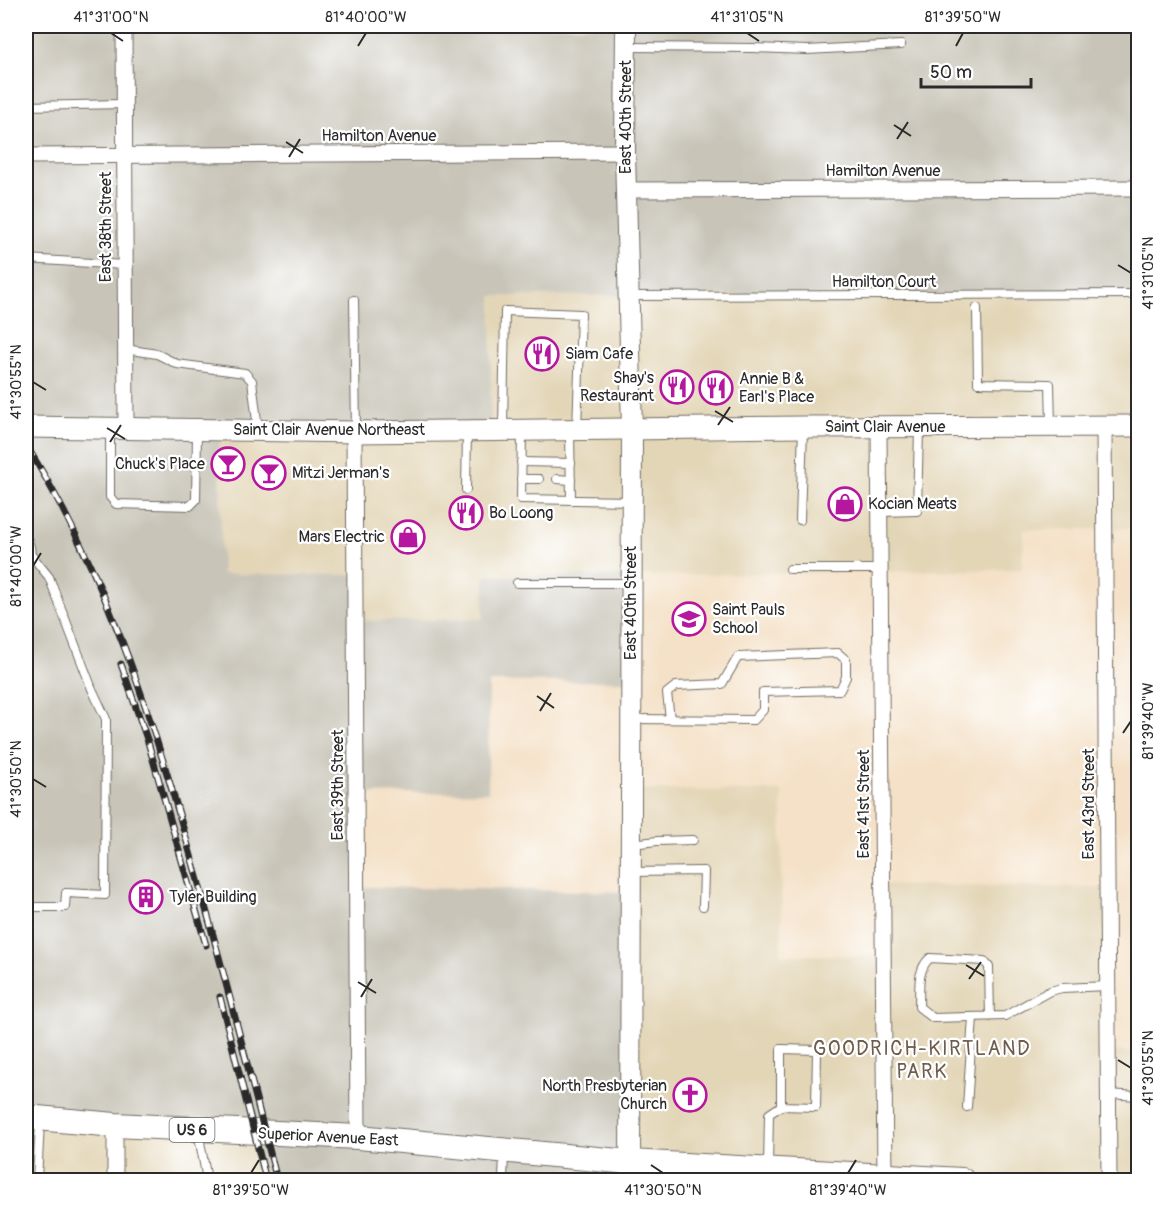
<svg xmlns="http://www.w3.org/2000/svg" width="1164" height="1206" viewBox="0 0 1164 1206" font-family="Pangolin,sans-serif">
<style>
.built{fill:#e3d6b7}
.industrial{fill:#c8c4b8}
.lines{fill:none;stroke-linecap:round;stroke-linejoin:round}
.service-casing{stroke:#716b62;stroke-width:10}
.minor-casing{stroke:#716b62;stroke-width:17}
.tertiary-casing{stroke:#716b62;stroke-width:22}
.secondary-casing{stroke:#716b62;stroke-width:23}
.primary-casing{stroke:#716b62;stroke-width:26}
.service{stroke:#fff;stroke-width:8}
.minor{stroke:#fff;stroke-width:15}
.tertiary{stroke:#fff;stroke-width:20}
.secondary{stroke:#fff;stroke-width:21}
.primary{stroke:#fff;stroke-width:24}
.rail-casing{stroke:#2b2b2b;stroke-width:7}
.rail{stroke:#fff;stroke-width:4.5;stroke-dasharray:14;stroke-linecap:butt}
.ticks{fill:none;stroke:#2b2b2b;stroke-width:2}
.labels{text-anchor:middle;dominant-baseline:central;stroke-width:4.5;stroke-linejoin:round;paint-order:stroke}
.shield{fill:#fff;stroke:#6b6b6b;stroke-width:1.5}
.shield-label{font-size:15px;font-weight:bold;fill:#2b2b2b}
.street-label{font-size:16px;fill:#2b2b2b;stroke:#fff}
.poi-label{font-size:16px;fill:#2b2b2b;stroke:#fff;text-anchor:start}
.quarter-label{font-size:20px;letter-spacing:1.5px;fill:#6d5b4c;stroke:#fff}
.neatline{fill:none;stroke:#2b2b2b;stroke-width:2}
.ticks-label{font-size:15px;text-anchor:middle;fill:#2b2b2b}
</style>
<rect width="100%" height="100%" fill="#fff"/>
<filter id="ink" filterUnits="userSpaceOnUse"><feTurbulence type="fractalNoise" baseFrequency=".0167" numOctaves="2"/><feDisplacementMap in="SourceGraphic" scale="12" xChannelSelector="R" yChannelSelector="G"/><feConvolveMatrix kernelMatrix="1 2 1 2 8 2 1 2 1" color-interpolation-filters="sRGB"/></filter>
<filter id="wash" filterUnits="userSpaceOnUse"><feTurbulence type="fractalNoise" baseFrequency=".008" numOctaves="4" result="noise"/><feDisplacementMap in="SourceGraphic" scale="24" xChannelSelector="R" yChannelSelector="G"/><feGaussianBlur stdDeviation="1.35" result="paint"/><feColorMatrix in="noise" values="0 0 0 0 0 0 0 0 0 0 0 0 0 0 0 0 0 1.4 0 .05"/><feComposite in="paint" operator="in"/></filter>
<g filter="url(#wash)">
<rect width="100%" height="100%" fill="#f4e1c7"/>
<!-- built -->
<g class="built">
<path d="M1138 294V528L1024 530 1022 569 631 576 485 577 483 619 355 621 354 575 222 574 219 430 492 296Z"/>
<path d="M631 790 782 791 781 955 883 956V885L1107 888 1109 1051 1138 1053V1180H630Z"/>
<path d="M26 1117 254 1133 266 1180H26Z"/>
</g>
<!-- industrial -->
<path class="industrial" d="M26 26H1138V294L492 296 490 430H219L222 574 355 575V621L483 619 485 576H631V681L489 682 488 792 357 794V887L630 892V1180H266L253 1133 26 1117Z"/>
</g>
<g filter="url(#ink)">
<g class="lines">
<!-- service casing -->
<g class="service-casing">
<g id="service">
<path d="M627 47 753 48 807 50 901 45"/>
<path d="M26 106 124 104"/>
<path d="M26 259 124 265"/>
<path d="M630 296 1138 294"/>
<path d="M354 300 356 430"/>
<path d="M977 308 978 383 1050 384 1051 425"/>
<path d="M125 349 157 354 177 364 245 373 252 381 258 429"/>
<path d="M110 429V497L116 504 190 506 196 500 197 432"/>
<path d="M503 429 505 311 581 314 577 429"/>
<path d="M570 431 571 500"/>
<path d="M522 432 521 499 631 501"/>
<path d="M521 462 571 463"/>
<path d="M521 479H539"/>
<path d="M557 479 571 480"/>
<path d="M466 490 467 431"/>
<path d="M880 512 917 511 919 429"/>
<path d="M800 520 803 428"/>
<path d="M26 537C32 548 32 555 26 566"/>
<path d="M790 569H880"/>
<path d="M517 583H630"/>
<path d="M26 701V892"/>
<path d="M632 719 754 720 763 710V692L840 690 846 677V660L838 653 738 657 722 684 676 686 667 693 670 719"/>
<path d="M632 844 657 841 693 840"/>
<path d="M632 872 704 871 703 906"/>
<path d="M26 907H65L66 893 105 895 106 719 92 689 49 577 32 556"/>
<path d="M990 1017 989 967 984 961 930 958C916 970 920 990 919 1007L933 1018 1005 1016 1050 991 1062 988 1108 986"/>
<path d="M781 1049 817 1050 816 1107 781 1106Z"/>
<path d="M1108 1094 1138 1096"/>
<path d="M967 1107 973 1017"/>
<path d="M198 1131 207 1180"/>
<path d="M768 1167 769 1114 781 1106"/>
<path d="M37 1180 40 1123"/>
<path d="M503 1180 504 1152"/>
</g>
</g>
<!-- minor casing -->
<g class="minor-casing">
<g id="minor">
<path d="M124 26 126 428"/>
<path d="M26 156 625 152"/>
<path d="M627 190 1138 188"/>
<path d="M1104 426 1109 1180"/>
<path d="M879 428 885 1180"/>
<path d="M354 432 358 1137"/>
<path d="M115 1125V1180"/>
</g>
</g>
<!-- tertiary casing -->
<g class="tertiary-casing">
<path id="tertiary" d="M626 26 625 152 632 429 630 1180"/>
</g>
<!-- secondary casing -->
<g class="secondary-casing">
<path id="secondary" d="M26 427 356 432 803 427 1138 426"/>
</g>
<!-- primary casing -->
<g class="primary-casing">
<path id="primary" d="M26 1117 115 1125 358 1137 630 1162 962 1180"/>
</g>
<!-- service -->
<use href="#service" class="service"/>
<!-- minor -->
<use href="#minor" class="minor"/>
<!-- tertiary -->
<use href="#tertiary" class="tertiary"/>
<!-- secondary -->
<use href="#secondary" class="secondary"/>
<!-- primary -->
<use href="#primary" class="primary"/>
<!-- rail casing -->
<g class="rail-casing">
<g id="rail">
<path d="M26 445C105 571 151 713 191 856 222 963 249 1072 277 1180"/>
<path d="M121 664 148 742 206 945"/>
<path d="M220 997 266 1180"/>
</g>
</g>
<!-- rail -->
<use href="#rail" class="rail"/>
</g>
</g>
<!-- ticks -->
<path class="ticks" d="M111 33 123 41M747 33 759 41M358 46 366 33M956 46 963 33M894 125 911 136M897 139 908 122M286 142 303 153M289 157 300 139M1118 265 1131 273M33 382 46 390M715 411 733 422M718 425 730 407M107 428 125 439M110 442 121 425M33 566 41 553M537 696 554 708M540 711 551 693M1123 733 1131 721M33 779 46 787M966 965 984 976M969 979 981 962M358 982 376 993M361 997 372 979M1118 1060 1131 1068M651 1165 663 1173M251 1173 259 1160M848 1173 856 1160"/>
<!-- icons -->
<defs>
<g id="restaurant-ring" transform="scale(1.725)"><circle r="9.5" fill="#fff" stroke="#b5179e" stroke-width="1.5"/><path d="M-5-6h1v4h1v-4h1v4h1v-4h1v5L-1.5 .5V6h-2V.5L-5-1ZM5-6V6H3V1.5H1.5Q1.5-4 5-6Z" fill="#b5179e"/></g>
<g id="bar-ring" transform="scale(1.725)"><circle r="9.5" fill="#fff" stroke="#b5179e" stroke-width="1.5"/><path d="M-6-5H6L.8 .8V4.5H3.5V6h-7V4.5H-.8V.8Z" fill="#b5179e"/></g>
<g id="shop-ring" transform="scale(1.725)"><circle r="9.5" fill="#fff" stroke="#b5179e" stroke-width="1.5"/><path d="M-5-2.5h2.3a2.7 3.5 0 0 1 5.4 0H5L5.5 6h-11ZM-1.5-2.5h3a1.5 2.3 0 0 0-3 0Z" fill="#b5179e"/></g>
<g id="school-ring" transform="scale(1.725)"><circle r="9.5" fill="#fff" stroke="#b5179e" stroke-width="1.5"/><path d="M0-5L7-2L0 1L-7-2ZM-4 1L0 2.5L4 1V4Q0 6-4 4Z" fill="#b5179e"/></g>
<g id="building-ring" transform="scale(1.725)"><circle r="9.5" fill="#fff" stroke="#b5179e" stroke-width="1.5"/><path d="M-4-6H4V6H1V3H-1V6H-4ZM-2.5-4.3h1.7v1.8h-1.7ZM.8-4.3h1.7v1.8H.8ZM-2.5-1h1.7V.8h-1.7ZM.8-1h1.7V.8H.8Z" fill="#b5179e"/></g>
<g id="church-ring" transform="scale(1.725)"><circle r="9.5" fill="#fff" stroke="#b5179e" stroke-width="1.5"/><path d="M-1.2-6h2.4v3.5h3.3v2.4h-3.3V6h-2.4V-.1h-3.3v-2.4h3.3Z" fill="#b5179e"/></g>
</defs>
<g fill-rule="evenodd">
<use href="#restaurant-ring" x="542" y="354"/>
<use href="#restaurant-ring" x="677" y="387"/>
<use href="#restaurant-ring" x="716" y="388"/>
<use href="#bar-ring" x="228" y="464"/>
<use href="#bar-ring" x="269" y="473"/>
<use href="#shop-ring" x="845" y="504"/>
<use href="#restaurant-ring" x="466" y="513"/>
<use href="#shop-ring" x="408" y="537"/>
<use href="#school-ring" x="689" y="619"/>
<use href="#building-ring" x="146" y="897"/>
<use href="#church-ring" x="690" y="1095"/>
</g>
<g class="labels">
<!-- shield labels -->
<rect class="shield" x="169.5" y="1118" width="45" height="24" rx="4.5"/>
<g class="shield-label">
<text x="192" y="1130">US 6</text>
</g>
<!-- street labels -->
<g class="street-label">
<text transform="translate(626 117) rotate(-90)">East 40th Street</text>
<text x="379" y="136">Hamilton Avenue</text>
<text x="883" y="171">Hamilton Avenue</text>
<text transform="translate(106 227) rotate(-90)">East 38th Street</text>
<text x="884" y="282">Hamilton Court</text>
<text x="885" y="427">Saint Clair Avenue</text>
<text x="329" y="430">Saint Clair Avenue Northeast</text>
<text transform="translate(631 603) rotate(-90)">East 40th Street</text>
<text transform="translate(338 785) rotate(-90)">East 39th Street</text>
<text transform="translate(864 804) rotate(-90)">East 41st Street</text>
<text transform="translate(1089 804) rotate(-90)">East 43rd Street</text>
<text transform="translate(328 1137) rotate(3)">Superior Avenue East</text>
</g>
<!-- poi labels -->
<g class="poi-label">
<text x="565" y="354">Siam Cafe</text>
<text x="654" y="378" text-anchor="end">Shay's<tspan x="654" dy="18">Restaurant</tspan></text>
<text x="739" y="379">Annie B &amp;<tspan x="739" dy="18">Earl's Place</tspan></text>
<text x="205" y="464" text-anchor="end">Chuck's Place</text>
<text x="292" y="473">Mitzi Jerman's</text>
<text x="868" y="504">Kocian Meats</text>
<text x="489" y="513">Bo Loong</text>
<text x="385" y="537" text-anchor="end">Mars Electric</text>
<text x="712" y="610">Saint Pauls<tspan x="712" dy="18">School</tspan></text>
<text x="169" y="897">Tyler Building</text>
<text x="667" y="1086" text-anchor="end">North Presbyterian<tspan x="667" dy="18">Church</tspan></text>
</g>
<!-- quarter labels -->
<g class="quarter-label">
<text x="922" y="1048">GOODRICH-KIRTLAND<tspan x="922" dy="23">PARK</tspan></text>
</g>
</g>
<!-- margin -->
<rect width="1164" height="1206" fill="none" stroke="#fff" stroke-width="66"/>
<!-- scale -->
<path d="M921 78v9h110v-9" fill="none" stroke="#2b2b2b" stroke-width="3"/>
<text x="930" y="78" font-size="18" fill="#2b2b2b" stroke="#ffffff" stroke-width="4.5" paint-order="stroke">50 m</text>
<rect x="33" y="33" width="1098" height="1140" class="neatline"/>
<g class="ticks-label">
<text x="111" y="22">41°31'00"N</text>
<text x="366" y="22">81°40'00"W</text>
<text x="747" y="22">41°31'05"N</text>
<text x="963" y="22">81°39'50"W</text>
<text transform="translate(1148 273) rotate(-90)" y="5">41°31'05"N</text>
<text transform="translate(16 382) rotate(-90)" y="5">41°30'55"N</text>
<text transform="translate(16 566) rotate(-90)" y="5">81°40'00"W</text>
<text transform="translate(1148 721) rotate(-90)" y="5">81°39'40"W</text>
<text transform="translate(16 779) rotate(-90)" y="5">41°30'50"N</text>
<text transform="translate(1148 1068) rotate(-90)" y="5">41°30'55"N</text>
<text x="251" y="1195">81°39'50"W</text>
<text x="663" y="1195">41°30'50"N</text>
<text x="848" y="1195">81°39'40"W</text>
</g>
</svg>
